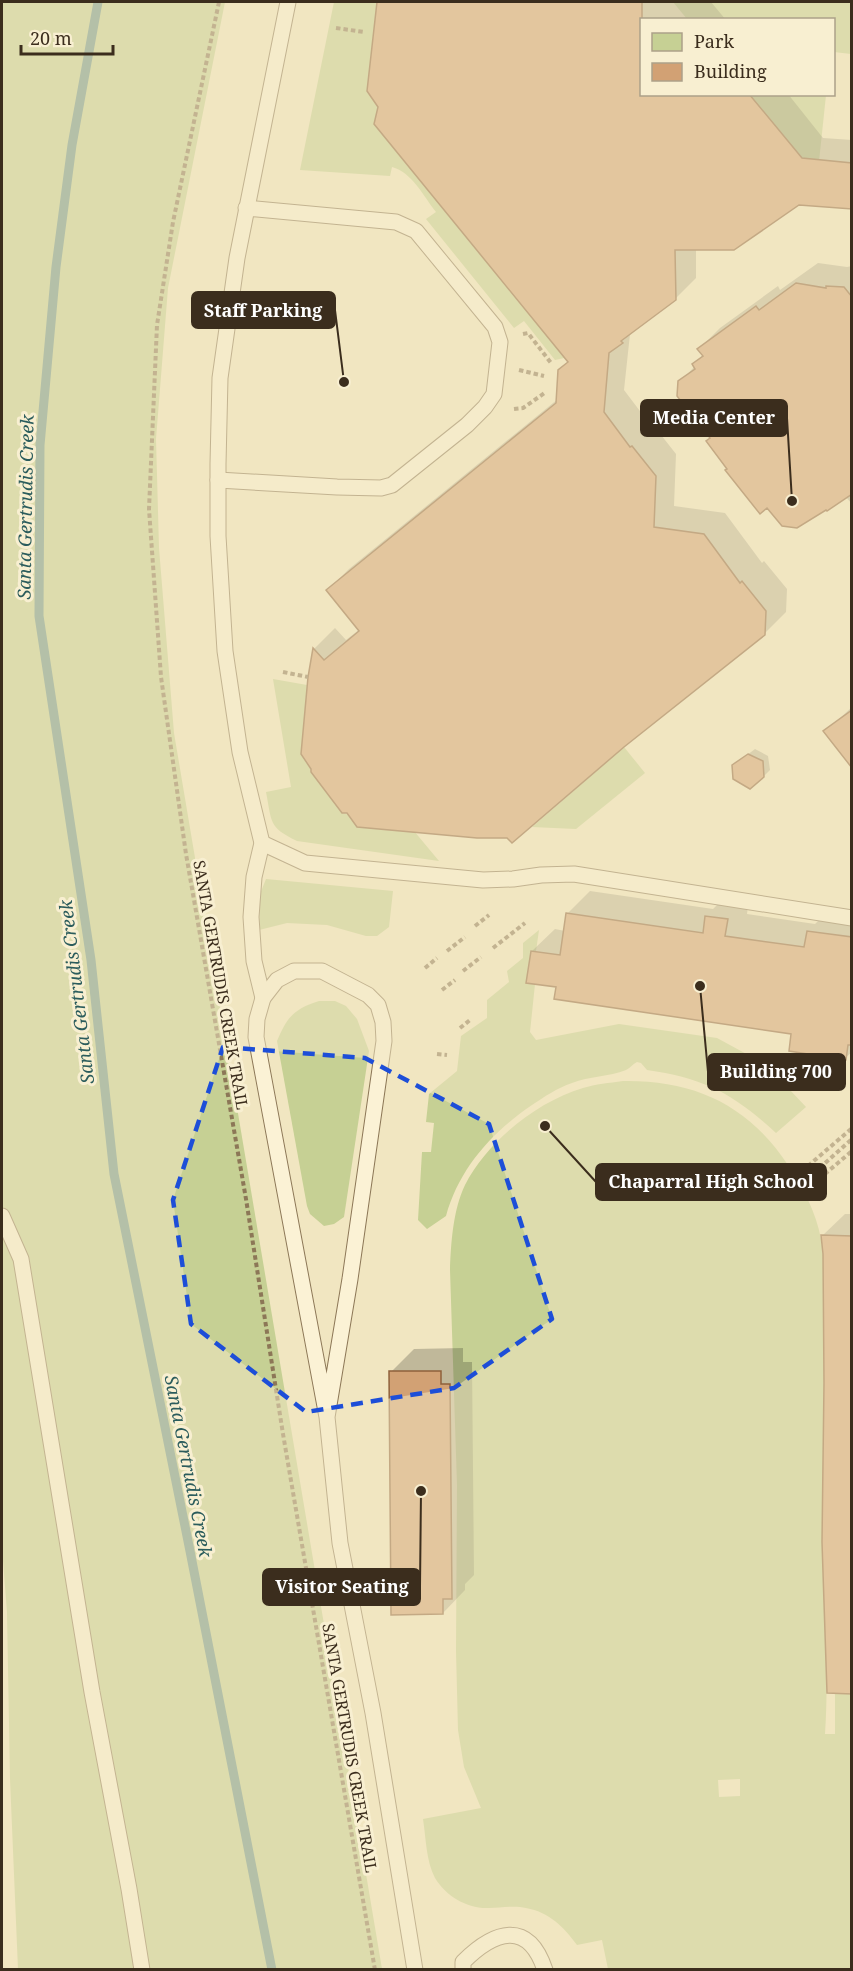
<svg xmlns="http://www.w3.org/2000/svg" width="853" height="1971" viewBox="0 0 853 1971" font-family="'Noto Serif',serif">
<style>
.green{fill:#c6d094;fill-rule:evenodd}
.shadow{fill:#0003}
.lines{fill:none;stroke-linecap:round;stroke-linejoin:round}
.stream{stroke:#6a928b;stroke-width:9}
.building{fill:#d2a174;stroke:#8e603b;stroke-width:1.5}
.lane-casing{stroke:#8c7757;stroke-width:17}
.path{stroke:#8c7757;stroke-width:4;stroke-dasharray:4.5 3;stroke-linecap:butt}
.lane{stroke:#fbf2d5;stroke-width:15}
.marked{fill:none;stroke:#1d4ed8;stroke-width:4.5;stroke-dasharray:12 8;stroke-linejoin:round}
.labels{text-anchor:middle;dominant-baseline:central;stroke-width:6;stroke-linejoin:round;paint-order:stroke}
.street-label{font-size:16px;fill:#3b2d1d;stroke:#f8efd1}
.water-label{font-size:18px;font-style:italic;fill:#2b5c5c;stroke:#f8efd1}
.leader{fill:none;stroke:#3b2d1d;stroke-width:2}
.callout-dot{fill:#3b2d1d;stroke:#f8efd1;stroke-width:2}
.callout{fill:#3b2d1d;stroke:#3b2d1d;stroke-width:2}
.callout-label{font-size:18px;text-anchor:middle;font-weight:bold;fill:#fff}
</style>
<rect width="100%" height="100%" fill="#f1e6c1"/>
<!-- green -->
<g class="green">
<path d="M2 2H225L168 288 156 439 159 548 174 733 382 1969H18L10 1779 7 1612 2 1548Z"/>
<path d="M334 2H377L367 91 530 315 569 362 564 358 555 360 524 321 514 328 426 219 436 212C424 197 412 172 392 167L390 176 300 170Z"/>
<path d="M673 2H851V54L834 52V20L687 19Z"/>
<path d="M749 95H826L818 171H812Z"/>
<path d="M273 679 307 685 301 754 311 769V772L342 813 414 831 439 861 297 841C268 827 272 822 266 792L291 787Z"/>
<path d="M624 747 645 773 576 829 532 827Z"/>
<path d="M266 879 393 891 389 927 377 936H366L327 925 287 923 259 930 260 894Z"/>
<path d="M539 930 536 951H531L527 982 535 984 530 1032 536 1040 619 1024 717 1038 763 1063 767 1058 777 1066 773 1072 806 1107 776 1133C734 1094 704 1078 647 1070L641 1063 637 1062C633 1064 630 1068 626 1070 609 1077 589 1076 572 1083 557 1088 544 1097 532 1105 491 1133 459 1169 446 1216L427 1229 418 1220 422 1152H431L434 1123 426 1122 429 1094 457 1071 461 1036 487 1018V1000L509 982 507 971 523 958V943Z"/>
<path d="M319 1001H335L346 1006 357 1019 369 1051 344 1217 334 1224 324 1226 310 1214 307 1206 277 1041C287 1017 294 1009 319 1001Z"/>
<path d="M623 1081C695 1080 748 1105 788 1165 803 1188 816 1212 821 1239 826 1266 823 1295 824 1321 824 1382 824 1442 823 1503 822 1580 830 1657 825 1734H835V1693L851 1694V1969H608L602 1940 577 1945C564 1927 549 1912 526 1908 514 1905 501 1908 489 1908 467 1909 446 1896 435 1878 426 1861 426 1838 423 1819L481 1808 464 1767 458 1730 456 1651 457 1485 450 1270C451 1243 453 1210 465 1185 487 1142 536 1102 583 1088 596 1084 609 1083 623 1081ZM740 1779V1796L719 1797 718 1780Z"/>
</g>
<!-- shadow -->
<g class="shadow">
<path d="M378 2H711L726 20H642V94H788L823 138 852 140V208L799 203 696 248V278L675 299 630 334 624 390 652 427 654 426 676 454 674 506 725 513 762 563 764 561 787 589 786 612 764 634 309 677 314 649 335 628 346 640 360 629 328 590 349 569 558 399 559 370 569 361 368 90Z"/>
<path d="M818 263 847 267 852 266V504L845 496 768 506 729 469 680 382 695 366 694 364 704 354 699 349 720 328 778 286 780 290Z"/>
<path d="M852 707V766L825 732Z"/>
<path d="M755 749 768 756 770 770 764 776 734 765Z"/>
<path d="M590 891 713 909 728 894 749 897 747 914 815 924 830 909 852 912V1052L845 1058 792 1032 558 986 532 951 555 929 565 931 568 913Z"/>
<path d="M845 1214H852V1692L822 1236Z"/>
<path d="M463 1348V1362H472L474 1575 465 1584V1590L443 1613 391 1372 414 1349Z"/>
</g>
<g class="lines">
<!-- stream -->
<path class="stream" d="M98 2 72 145 56 267 40 445 39 616 91 960 114 1174 190 1551 272 1970"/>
</g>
<!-- building -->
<g class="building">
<path d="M377 2H642V94H749L802 158 852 163V209L799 205 734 250H675L676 300 621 341 623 343 609 353 604 412 630 447 632 446 656 476 654 527 704 534 740 583 742 581 766 611 765 635 624 747 512 843 507 838H477L357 827 347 813H342L311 772V769L301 754 308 677 313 648 324 660 359 631 326 590 556 403 558 370 568 362 374 124 378 107 367 91Z"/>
<path d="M796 283 826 288V286L844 287 852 297V494L827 511 826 510 797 528 782 526 767 508 760 514 725 470 727 469 706 441 710 438 677 396 678 381 695 369 692 364 703 356 697 349 756 306 759 310Z"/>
<path d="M852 710V768L823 731Z"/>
<path d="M748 754 763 761 764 777 750 789 733 779 732 765Z"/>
<path d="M566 913 703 933 705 916 728 919 725 936 804 947 807 931 852 937V1045H848L846 1060 789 1051 791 1034 554 999 556 987 526 983 531 951 560 955Z"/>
<path d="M821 1235 852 1236V1694L827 1693 822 1542 824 1383 823 1254Z"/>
<path d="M389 1371H441V1384H450L452 1599H443V1614L391 1615Z"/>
</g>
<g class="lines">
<!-- lane casing -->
<g class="lane-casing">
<g id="lane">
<path d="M218 480 337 487 381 488 392 485 467 425 485 407 494 394 500 342 495 327 416 231 396 222 246 208"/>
<path d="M262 843 305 863 483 880 513 879 541 875 574 874 852 918"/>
<path d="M263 998 254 961 251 917 254 877 262 843 240 752 225 651 218 536V464L220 378 237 258 288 2"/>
<path d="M2 1216 21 1259 92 1692 129 1889 142 1970"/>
<path d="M327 1417 350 1279 384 1041 383 1022 378 1005 368 995 322 971H294L277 980 263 998 257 1019 256 1037 327 1417 340 1543 373 1713 415 1970"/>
<path d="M463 1970V1962C494 1931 528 1919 545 1970"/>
</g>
</g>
<!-- path -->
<g class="path">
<path d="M219 2 173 222 157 325 149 509 161 677 186 854 246 1199 283 1434 375 1970"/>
<path d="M336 28 364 32"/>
<path d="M523 334 528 333 551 363"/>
<path d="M519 370 544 376"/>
<path d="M514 409 523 408 546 392"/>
<path d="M283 672 308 677"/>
<path d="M475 926 489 915"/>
<path d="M493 948 525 923"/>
<path d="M447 951 465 937"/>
<path d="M425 968 437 958"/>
<path d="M463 971 481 957"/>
<path d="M442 990 455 980"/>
<path d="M460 1028 470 1020"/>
<path d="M437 1054 447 1055"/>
<path d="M808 1166 851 1129"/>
<path d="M814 1173 852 1139"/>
<path d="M819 1179 852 1151"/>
</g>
<!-- lane -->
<use href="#lane" class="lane"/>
</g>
<!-- marked area -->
<path d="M0 0H853V1971H0ZM223 1047 365 1058 489 1124 552 1319 454 1388 306 1412 191 1324 173 1200Z" fill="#f1e6c1" fill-opacity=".55" fill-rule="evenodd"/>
<path class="marked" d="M223 1047 365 1058 489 1124 552 1319 454 1388 306 1412 191 1324 173 1200Z"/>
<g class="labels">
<!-- street labels -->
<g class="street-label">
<text transform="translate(221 985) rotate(80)">SANTA GERTRUDIS CREEK TRAIL</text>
<text transform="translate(350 1748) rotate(80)">SANTA GERTRUDIS CREEK TRAIL</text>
</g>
<!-- water labels -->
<g class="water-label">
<text transform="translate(25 507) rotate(-89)">Santa Gertrudis Creek</text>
<text transform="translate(76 992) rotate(-97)">Santa Gertrudis Creek</text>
<text transform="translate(189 1466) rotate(79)">Santa Gertrudis Creek</text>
</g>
</g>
<!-- callouts -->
<path class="leader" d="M344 382L335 310M792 501L787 418M700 986L708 1072M545 1126L596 1182M421 1491L420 1587"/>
<g class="callout-dot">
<circle cx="344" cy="382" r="6"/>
<circle cx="792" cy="501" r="6"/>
<circle cx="700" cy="986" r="6"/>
<circle cx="545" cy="1126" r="6"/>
<circle cx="421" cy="1491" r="6"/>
</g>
<g class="callout">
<rect x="192" y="292" width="143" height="36" rx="6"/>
<rect x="641" y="400" width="146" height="36" rx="6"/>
<rect x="708" y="1054" width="137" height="36" rx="6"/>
<rect x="596" y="1164" width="230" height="36" rx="6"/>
<rect x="263" y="1569" width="157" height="36" rx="6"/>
</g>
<g class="callout-label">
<text x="263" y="317">Staff Parking</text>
<text x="714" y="424">Media Center</text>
<text x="776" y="1078">Building 700</text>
<text x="711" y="1188">Chaparral High School</text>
<text x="342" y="1593">Visitor Seating</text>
</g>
<!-- border -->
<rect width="853" height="1971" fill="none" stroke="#3b2d1d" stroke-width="6"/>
<!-- legend -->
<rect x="640" y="18" width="195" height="78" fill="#f8efd1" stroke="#aca189" stroke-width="1.5"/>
<rect x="652" y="33" width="30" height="18" fill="#c6d094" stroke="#aca189" stroke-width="1.5"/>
<text x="694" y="48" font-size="18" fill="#3b2d1d">Park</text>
<rect x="652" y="63" width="30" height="18" fill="#d2a174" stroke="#aca189" stroke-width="1.5"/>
<text x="694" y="78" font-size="18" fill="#3b2d1d">Building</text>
<!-- scale -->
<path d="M21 45v9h92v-9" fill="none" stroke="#3b2d1d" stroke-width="3"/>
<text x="30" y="45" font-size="18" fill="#3b2d1d" stroke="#f8efd1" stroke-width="4.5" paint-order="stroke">20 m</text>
</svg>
